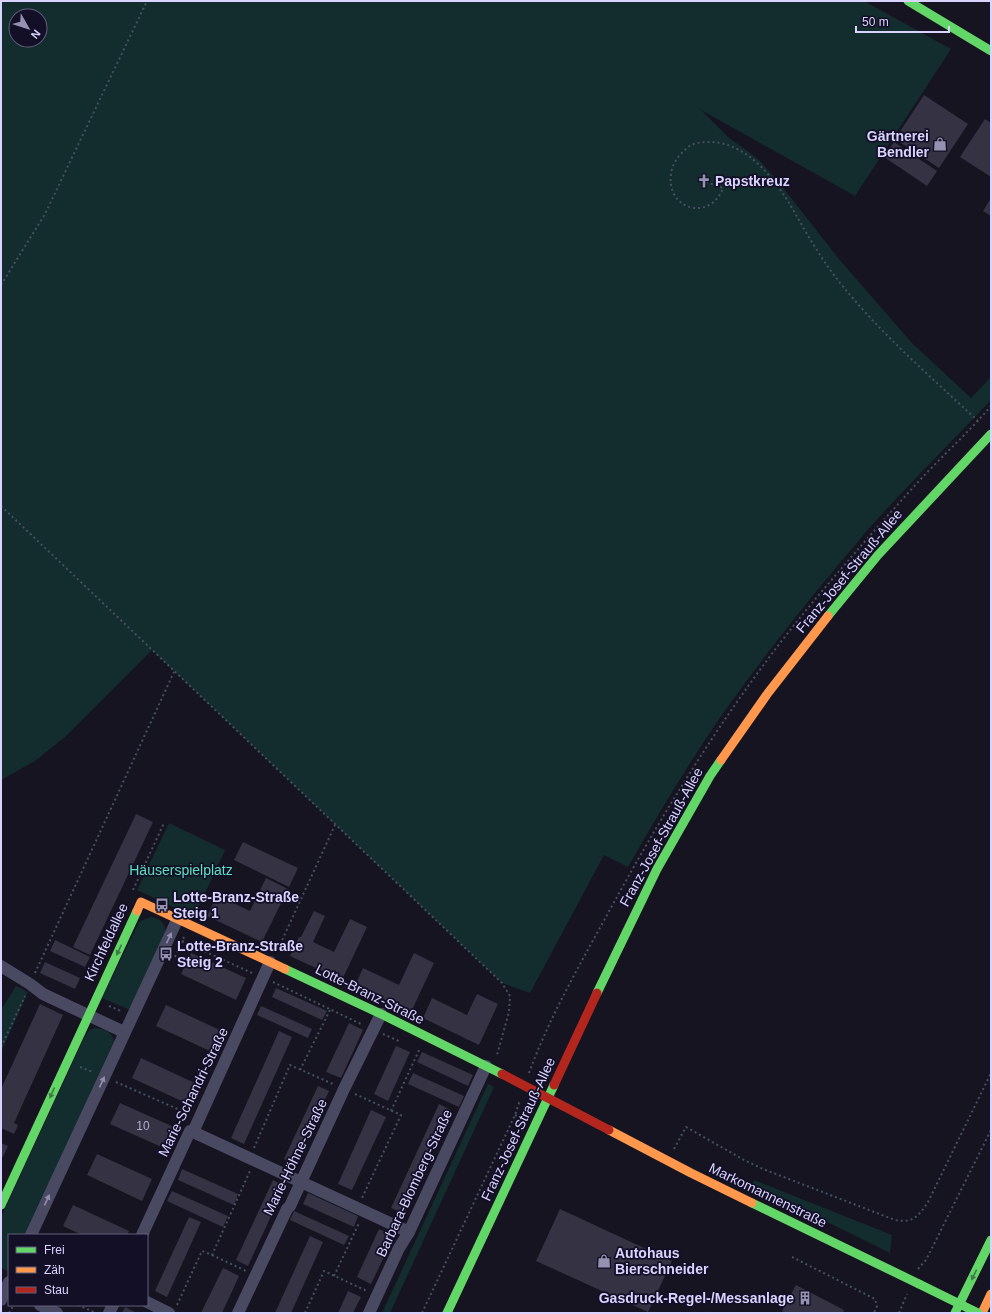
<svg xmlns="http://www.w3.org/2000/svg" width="992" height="1314" viewBox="0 0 992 1314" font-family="Helvetica,sans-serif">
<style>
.green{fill:#132c2d;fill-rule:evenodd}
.building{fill:#343243}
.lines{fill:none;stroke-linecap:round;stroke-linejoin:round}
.path{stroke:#44505f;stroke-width:2;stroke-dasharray:2 3;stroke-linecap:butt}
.street{stroke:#4a4962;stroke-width:12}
.fast{stroke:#63d668;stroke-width:9}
.slow{stroke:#ff974d;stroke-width:9}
.jam{stroke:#b3261e;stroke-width:9}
.fast-bridge{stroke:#63d668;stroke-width:9}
.oneway{fill:#928eb0}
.oneway2{fill:#3f7c4a}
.labels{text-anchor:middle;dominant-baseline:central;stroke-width:3.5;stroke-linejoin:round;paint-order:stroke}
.number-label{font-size:12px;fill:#b0acd0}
.poi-label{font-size:14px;font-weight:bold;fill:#d9d4ff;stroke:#130f26;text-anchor:start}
.street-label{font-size:14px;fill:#d9d4ff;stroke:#130f26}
.park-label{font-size:14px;fill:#5fe0c0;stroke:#130f26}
</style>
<rect width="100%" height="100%" fill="#161421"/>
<!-- green -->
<g class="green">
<path d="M1 1H864L951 49 855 196 701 110 729 138 746 150 760 161 777 180 839 259 911 342 971 398 991 377V400C950 444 906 486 866 532 814 593 763 656 717 722 685 769 656 818 628 867L604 855 530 993 502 983 152 650 65 737 35 761 1 780ZM16 16H40V40H16Z"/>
<path d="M169 823 225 850 194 917 137 890Z"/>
<path d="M150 917C160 918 166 923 165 933L130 1010 102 998 139 922Z"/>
<path d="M16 986 28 992 1 1052V1010Z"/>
<path d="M94 1028C103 1028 113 1032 114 1041L26 1235H9V1272L1 1268V1217L85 1036 89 1030Z"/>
<path d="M488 1084 494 1087 390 1313H382Z"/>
<path d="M754 1180 892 1235 890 1253 752 1185Z"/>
</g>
<!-- building -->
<g class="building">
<path d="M924 95 968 124 939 168 895 139Z"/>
<path d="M985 119 991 123V177L960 157Z"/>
<path d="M894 142 937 171 927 186 884 157Z"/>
<path d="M991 198V216L983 211Z"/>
<path d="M136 814 153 822 90 955 73 947Z"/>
<path d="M243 842 298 868 289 887 234 860Z"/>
<path d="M266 878 288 889 262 942 207 916 217 895 250 911Z"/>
<path d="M314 911 325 916 313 942 334 952 350 919 367 927 342 980 290 956 299 937H301Z"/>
<path d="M55 940 90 957 85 967 50 951Z"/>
<path d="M191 953 246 978 236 1000 181 974Z"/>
<path d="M414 953 434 963 411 1012 355 986 363 968 399 985Z"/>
<path d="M45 962 80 978 75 989 40 973Z"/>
<path d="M276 988 327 1011 322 1020 272 997Z"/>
<path d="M477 994 498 1004 479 1045 423 1018 432 998 467 1015Z"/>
<path d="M40 1004 63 1015 14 1123 18 1125 14 1134 1 1128V1089Z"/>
<path d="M166 1005 222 1031 212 1052 156 1026Z"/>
<path d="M261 1006 312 1029 308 1038 257 1015Z"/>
<path d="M349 1023 363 1030 341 1078 326 1072Z"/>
<path d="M279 1031 292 1037 244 1144 231 1138Z"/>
<path d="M396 1046 410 1052 388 1101 374 1094Z"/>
<path d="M422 1052 473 1075 468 1086 417 1062Z"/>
<path d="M141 1058 197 1084 188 1104 132 1078Z"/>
<path d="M413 1073 464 1096 459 1107 408 1084Z"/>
<path d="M318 1086 329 1091 295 1164 284 1159Z"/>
<path d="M120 1103 176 1128 166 1149 110 1124Z"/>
<path d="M439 1104 451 1110 404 1214 391 1208Z"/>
<path d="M371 1110 386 1117 352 1190 338 1184Z"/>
<path d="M1 1143 8 1146 3 1157 1 1156Z"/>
<path d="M97 1154 152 1179 142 1201 87 1175Z"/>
<path d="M182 1169 238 1194 234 1205 178 1180Z"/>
<path d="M273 1180 285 1186 248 1266 236 1260Z"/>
<path d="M172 1191 228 1216 223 1227 167 1201Z"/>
<path d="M308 1193 358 1216 354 1227 303 1204Z"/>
<path d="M73 1205 129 1231 127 1235H82L63 1226Z"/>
<path d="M560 1209 672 1261 648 1312 536 1261Z"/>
<path d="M294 1211 349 1236 344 1245 290 1220Z"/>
<path d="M189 1217 201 1222 167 1297 155 1291Z"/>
<path d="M379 1229 394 1236 371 1284 357 1277Z"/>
<path d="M310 1236 323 1242 291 1313H275Z"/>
<path d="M223 1268 239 1276 234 1287 222 1313H201Z"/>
<path d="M796 1285 844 1310 843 1313H786L782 1311Z"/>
<path d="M348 1291 361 1297 353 1313H338Z"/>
<path d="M125 1307 137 1313H122Z"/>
</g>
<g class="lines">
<!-- path -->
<g class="path">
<path d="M706 182 723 188C710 222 666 210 671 174 672 163 680 154 688 147 694 143 701 142 708 142 746 141 775 179 792 208 807 234 822 261 841 284 882 335 931 377 978 421"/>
<path d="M1 285 45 214 147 1"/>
<path d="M1 506 502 983 510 996 509 1012 497 1055"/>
<path d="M133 890 164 823"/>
<path d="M182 941 252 973"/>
<path d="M278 949 335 825"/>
<path d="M175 957 184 937"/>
<path d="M35 973 174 672"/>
<path d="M273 982 363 1025"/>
<path d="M109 1006 121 1011"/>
<path d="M383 1034 399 1041"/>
<path d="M1 1047 25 996"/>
<path d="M80 1067 93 1072"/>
<path d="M300 1070 330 1010"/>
<path d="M529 1073C549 1018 579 966 607 915 668 803 735 695 817 597 851 557 885 518 920 480 943 455 969 432 991 406"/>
<path d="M116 1082 189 1114"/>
<path d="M355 1094 401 1115 362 1198"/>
<path d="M391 1111 420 1048"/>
<path d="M515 1115 523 1118"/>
<path d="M254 1148 290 1065 333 1084"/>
<path d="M674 1149 686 1127 744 1160 763 1169 895 1220C913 1223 918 1217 928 1202L991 1073"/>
<path d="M212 1255 246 1271"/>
<path d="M792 1257 875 1299 877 1306 874 1313"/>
<path d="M918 1269 926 1260 991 1130"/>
<path d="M334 1276 359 1223"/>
<path d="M78 1305 96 1313"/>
<path d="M177 1305 202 1251 212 1255 250 1171"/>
<path d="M9 1313 13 1306"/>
<path d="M305 1313 324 1271 367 1291"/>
<path d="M422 1313 515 1115 520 1100"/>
<path d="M899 1313 907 1294"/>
</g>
<!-- street -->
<g class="street">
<path d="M1 966 30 984 43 994 124 1032"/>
<path d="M193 1132 409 1232"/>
<path d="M31 1235 178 918"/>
<path d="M142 1235 190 1131 193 1132 270 962"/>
<path d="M1 1300 9 1282"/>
<path d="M147 1302 169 1313"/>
<path d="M40 1305 57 1313"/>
<path d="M109 1313 113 1305"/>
<path d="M238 1313 287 1209 290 1206 344 1089 381 1014"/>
<path d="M369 1313 399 1248 409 1232 486 1066"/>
</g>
<!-- fast -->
<g class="fast">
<path d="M908 1 991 51"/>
<path d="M828 616 878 555 991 434"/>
<path d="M285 969 381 1014 502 1074"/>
<path d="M597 993 657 869 710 776 721 760"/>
<path d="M752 1203 919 1284"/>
<path d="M1 1205 137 911"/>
<path d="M447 1313 554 1085"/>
<path d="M955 1313 991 1240"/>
</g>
<!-- slow -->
<g class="slow">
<path d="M721 760 768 693 828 616"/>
<path d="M137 911 141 902 285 969"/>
<path d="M609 1130 691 1173 752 1203"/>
<path d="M982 1313 991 1294"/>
</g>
<!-- jam -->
<g class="jam">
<path d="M502 1074 609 1130"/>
<path d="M554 1085 597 993"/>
</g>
<!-- fast-bridge -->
<path class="fast-bridge" d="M919 1284 978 1313"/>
</g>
<!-- one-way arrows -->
<defs><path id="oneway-solid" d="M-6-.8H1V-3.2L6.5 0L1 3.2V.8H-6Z"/></defs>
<g class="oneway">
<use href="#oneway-solid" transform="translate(169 938) rotate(-65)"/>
<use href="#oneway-solid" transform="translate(102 1082) rotate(-65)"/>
<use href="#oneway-solid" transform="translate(47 1200) rotate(-65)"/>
</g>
<g class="oneway2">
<use href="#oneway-solid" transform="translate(119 950) rotate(115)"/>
<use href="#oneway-solid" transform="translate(52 1093) rotate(114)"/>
<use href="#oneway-solid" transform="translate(974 1275) rotate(116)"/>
</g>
<!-- icons -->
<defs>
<g id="shop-bare" transform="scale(1.08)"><path d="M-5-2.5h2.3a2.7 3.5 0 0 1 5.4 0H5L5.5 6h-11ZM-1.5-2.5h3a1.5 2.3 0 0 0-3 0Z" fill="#9591b1" stroke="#130f26" stroke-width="2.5" paint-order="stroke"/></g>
<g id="church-bare" transform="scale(1.08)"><path d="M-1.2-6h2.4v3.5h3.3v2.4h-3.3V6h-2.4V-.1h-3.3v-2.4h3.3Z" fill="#9591b1" stroke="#130f26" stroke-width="2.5" paint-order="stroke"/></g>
<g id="bus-bare" transform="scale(1.08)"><path d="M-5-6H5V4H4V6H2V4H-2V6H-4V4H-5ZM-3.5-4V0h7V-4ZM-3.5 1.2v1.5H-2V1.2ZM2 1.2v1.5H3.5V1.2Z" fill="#9591b1" stroke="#130f26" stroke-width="2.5" paint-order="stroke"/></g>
<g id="building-bare" transform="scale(1.08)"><path d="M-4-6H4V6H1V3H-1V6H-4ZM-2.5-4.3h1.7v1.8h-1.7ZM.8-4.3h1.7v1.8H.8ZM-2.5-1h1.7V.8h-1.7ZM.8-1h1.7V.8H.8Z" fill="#9591b1" stroke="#130f26" stroke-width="2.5" paint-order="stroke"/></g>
</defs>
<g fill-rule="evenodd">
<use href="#shop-bare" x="940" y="144"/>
<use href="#church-bare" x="704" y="181"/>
<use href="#bus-bare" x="162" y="905"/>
<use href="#bus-bare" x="166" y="954"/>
<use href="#shop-bare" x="604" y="1261"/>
<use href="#building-bare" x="805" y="1298"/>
</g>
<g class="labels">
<!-- number labels -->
<g class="number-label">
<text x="143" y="1126">10</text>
</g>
<!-- poi labels -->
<g class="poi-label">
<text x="929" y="136" text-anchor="end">Gärtnerei<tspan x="929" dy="16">Bendler</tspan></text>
<text x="715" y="181">Papstkreuz</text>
<text x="173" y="897">Lotte-Branz-Straße<tspan x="173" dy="16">Steig 1</tspan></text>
<text x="177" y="946">Lotte-Branz-Straße<tspan x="177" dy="16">Steig 2</tspan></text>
<text x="615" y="1253">Autohaus<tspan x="615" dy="16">Bierschneider</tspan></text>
<text x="794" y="1298" text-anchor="end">Gasdruck-Regel-/Messanlage</text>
</g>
<!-- street labels -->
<g class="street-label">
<text transform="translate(849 571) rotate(-50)">Franz-Josef-Strauß-Allee</text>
<text transform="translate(661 837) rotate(-61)">Franz-Josef-Strauß-Allee</text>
<text transform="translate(106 942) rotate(-65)">Kirchfeldallee</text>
<text transform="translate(370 994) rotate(26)">Lotte-Branz-Straße</text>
<text transform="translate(193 1092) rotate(-64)">Marie-Schandri-Straße</text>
<text transform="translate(518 1129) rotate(-65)">Franz-Josef-Strauß-Allee</text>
<text transform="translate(295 1157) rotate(-64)">Marie-Höhne-Straße</text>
<text transform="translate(414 1183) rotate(-65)">Barbara-Blomberg-Straße</text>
<text transform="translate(768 1195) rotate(26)">Markomannenstraße</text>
</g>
<!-- park labels -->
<g class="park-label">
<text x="181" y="870">Häuserspielplatz</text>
</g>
</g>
<!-- border -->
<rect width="992" height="1314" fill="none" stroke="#d9d4ff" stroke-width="4"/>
<!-- legend -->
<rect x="8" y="1234" width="140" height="72" fill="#130f26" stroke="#625e7d"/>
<rect x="16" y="1247" width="20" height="6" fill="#63d668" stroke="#625e7d"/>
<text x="44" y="1254" font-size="12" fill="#d9d4ff">Frei</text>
<rect x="16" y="1267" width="20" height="6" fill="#ff974d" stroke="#625e7d"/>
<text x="44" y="1274" font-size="12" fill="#d9d4ff">Zäh</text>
<rect x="16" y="1287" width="20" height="6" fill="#b3261e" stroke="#625e7d"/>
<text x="44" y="1294" font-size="12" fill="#d9d4ff">Stau</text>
<!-- north arrow -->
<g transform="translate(28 28) rotate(129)"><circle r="19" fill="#130f26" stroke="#625e7d"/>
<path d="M0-3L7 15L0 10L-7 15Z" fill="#9591b1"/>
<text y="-6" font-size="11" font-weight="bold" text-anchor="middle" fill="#d9d4ff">N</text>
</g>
<!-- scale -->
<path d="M856 26v6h93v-6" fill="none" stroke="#d9d4ff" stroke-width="2"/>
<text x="862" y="26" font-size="12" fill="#d9d4ff" stroke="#130f26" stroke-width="3" paint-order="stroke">50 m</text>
</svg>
